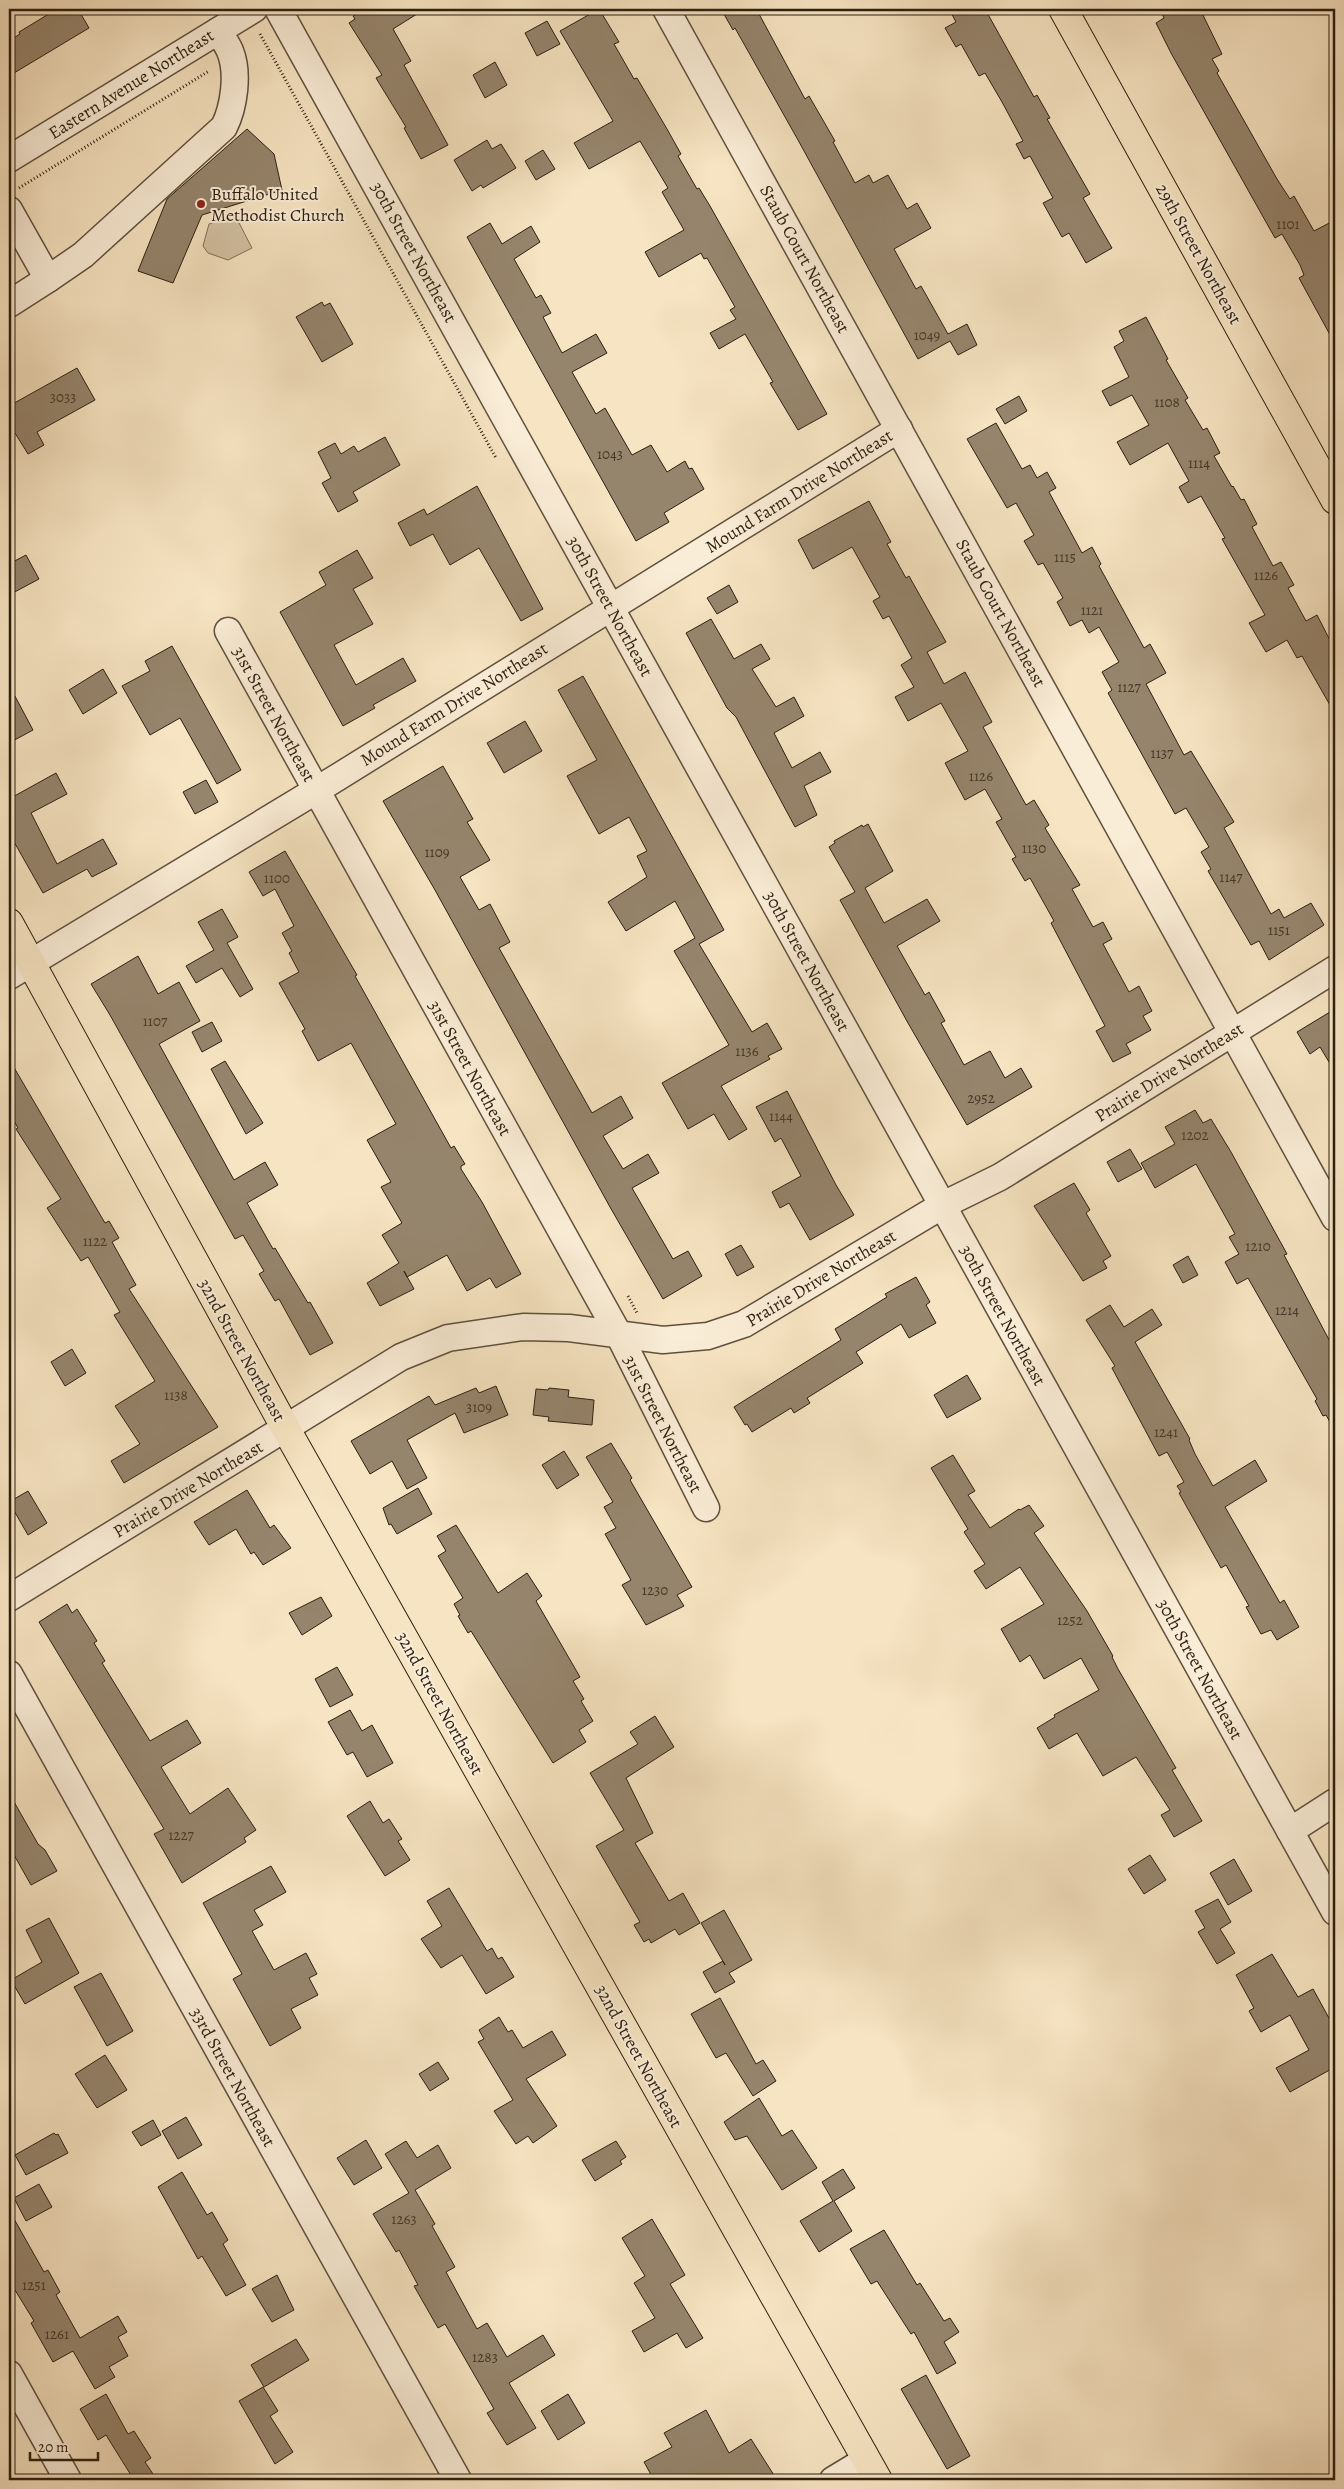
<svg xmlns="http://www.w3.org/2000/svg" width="1344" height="2489" viewBox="0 0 1344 2489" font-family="Alegreya,serif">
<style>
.green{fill:#d4c3a4;stroke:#80715a}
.building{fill:#96856d;stroke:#2c1f11}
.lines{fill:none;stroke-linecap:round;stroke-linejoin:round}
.minor-casing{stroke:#5f503d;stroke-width:29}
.major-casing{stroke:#2c1f11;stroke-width:30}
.path{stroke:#2c1f11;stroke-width:3;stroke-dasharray:1 2.5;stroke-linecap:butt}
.minor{stroke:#faedd7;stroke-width:26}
.major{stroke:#f7e4c2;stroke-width:28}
.poi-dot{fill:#8f2418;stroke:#faedd7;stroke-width:2}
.labels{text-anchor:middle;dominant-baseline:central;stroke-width:4;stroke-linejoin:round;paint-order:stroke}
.number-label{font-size:15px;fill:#463828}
.street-label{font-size:18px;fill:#2c1f11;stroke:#faedd7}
.poi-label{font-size:18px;fill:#2c1f11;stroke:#faedd7;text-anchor:start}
</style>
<rect width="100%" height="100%" fill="#f7e4c2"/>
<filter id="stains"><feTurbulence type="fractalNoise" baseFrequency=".004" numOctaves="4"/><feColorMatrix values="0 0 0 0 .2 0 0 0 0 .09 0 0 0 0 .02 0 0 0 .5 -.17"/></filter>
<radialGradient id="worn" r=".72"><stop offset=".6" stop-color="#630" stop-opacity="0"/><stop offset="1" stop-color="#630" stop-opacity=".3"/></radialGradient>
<!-- green -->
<path class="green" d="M228 217 237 219 252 248 228 260 208 253 203 246 209 224Z"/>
<!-- building -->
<g class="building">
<path d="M57 9H78L89 28 9 76V41L20 34 19 32Z"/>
<path d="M365 9H425L393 29 411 61 404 65 448 145 421 159 404 128 406 127 376 78 382 75 349 23 355 19 353 16Z"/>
<path d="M599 9 619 42 614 44 634 79 637 78 667 129 681 154 678 156 697 189 699 188 710 206 827 414 798 430 770 383 773 382 745 334 719 349 710 333 736 319 730 310 735 307 707 258 704 259 701 253 659 277 645 252 684 230 662 192 668 188 640 141 589 169 574 143 613 121 560 31Z"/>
<path d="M721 9H767L759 14 805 99 809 96 835 141 833 142 855 183 869 175 873 183 888 175 907 209 917 203 931 228 894 249 916 289 921 286 948 334 967 324 977 345 958 355 950 341 918 359 798 140 735 28 733 30Z"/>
<path d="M949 9H985L1034 97 1037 95 1050 118 1047 119 1090 194 1083 198 1112 248 1086 263 1069 233 1062 237 1043 203 1053 198 1030 156 1024 159 1016 144 1023 141 1002 102 985 73 979 76 961 44 956 47 945 28 956 22Z"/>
<path d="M1160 9H1200L1222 54 1212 59 1219 71 1217 73 1277 179 1290 199 1294 196 1314 231 1335 220V344L1299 278 1304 275 1300 265 1282 234 1275 238 1171 53 1156 23 1164 18Z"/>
<path d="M547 21 560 44 537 56 525 33Z"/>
<path d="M495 62 507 85 485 98 473 75Z"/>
<path d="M247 129 274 154 282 190 202 215 173 283 138 271 167 199Z"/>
<path d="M487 140 492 149 501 144 516 168 483 188 481 185 472 191 454 160Z"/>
<path d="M543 150 555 169 536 180 525 161Z"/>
<path d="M490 223 502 244 531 226 540 242 514 259 536 298 541 295 551 313 543 317 562 353 596 334 607 353 572 372 596 414 605 408 632 455 651 445 667 472 685 461 689 469 692 468 704 489 664 513 669 522 636 541 467 237Z"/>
<path d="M322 302 324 306 330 303 353 344 322 362 296 317Z"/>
<path d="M1146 317 1168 359 1166 360 1188 398 1185 400 1203 430 1207 428 1220 453 1214 456 1232 487 1233 486 1241 500 1244 499 1257 524 1252 527 1273 566 1281 562 1294 585 1288 588 1306 621 1317 615 1335 650V714L1302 656 1297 658 1287 640 1266 652 1249 623 1265 615 1222 539 1225 538 1201 496 1188 503 1179 487 1189 481 1168 443 1130 465 1117 442 1149 425 1132 395 1110 406 1102 391 1129 377 1114 347 1124 341 1119 331Z"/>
<path d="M77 368 95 400 37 432 44 445 28 454 15 433 9 436V406Z"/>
<path d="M1019 396 1027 411 1005 424 996 409Z"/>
<path d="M996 423 1022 469 1030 465 1037 478 1047 472 1056 488 1049 492 1082 553 1092 547 1101 564 1099 566 1144 648 1150 644 1166 673 1146 684 1184 755 1191 751 1234 822 1224 828 1271 914 1279 909 1284 918 1311 903 1324 925 1269 960 1259 941 1251 945 1208 871 1211 869 1201 852 1209 847 1186 808 1175 814 1108 693 1112 690 1102 672 1119 662 1099 627 1089 633 1082 620 1070 626 1057 602 1063 598 1043 563 1038 565 1024 541 1034 535 1016 503 1007 508 967 439Z"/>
<path d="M385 437 400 465 353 492 358 501 338 512 322 483 331 478 318 452 335 443 341 454 354 446 358 452Z"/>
<path d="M477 486 543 609 521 621 479 548 450 565 433 534 410 546 398 523 424 509 427 515Z"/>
<path d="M869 501 891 542 887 544 906 578 909 576 946 642 927 652 944 684 965 672 992 722 983 727 1026 805 1034 800 1049 825 1045 828 1080 885 1072 889 1093 927 1103 922 1112 939 1103 944 1129 992 1139 986 1152 1011 1143 1016 1151 1030 1126 1044 1131 1053 1113 1062 1096 1031 1105 1026 1051 923 1054 921 1030 878 1025 881 1012 859 1016 857 996 822 1002 819 985 789 965 800 945 763 968 751 941 703 908 721 895 697 914 687 901 665 912 658 889 616 883 619 873 601 880 597 852 547 813 569 798 540Z"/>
<path d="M357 550 373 578 353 589 373 624 334 645 356 685 403 658 416 681 373 705 375 708 343 726 280 612 326 585 319 572Z"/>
<path d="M26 555 39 579 9 595V564Z"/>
<path d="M729 585 738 602 717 614 707 598Z"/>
<path d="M711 619 734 659 761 644 770 659 752 669 776 707 794 697 804 716 774 733 792 768 820 752 831 772 804 786 817 815 795 827 736 717 727 708 686 633Z"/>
<path d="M172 646 241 770 217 784 180 718 150 735 122 686 150 671 145 661Z"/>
<path d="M103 669 117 693 83 714 69 690Z"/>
<path d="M583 676 724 930 699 944 752 1032 767 1023 782 1049 768 1056 770 1059 721 1086 747 1129 729 1140 714 1114 688 1129 662 1083 729 1045 674 951 695 938 675 901 626 931 608 902 647 877 637 856 647 851 629 817 599 834 567 776 597 760 558 690Z"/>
<path d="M9 685 33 730 9 743Z"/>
<path d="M525 721 542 751 504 773 487 743Z"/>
<path d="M443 766 473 819 467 822 490 860 460 877 479 910 490 904 510 942 499 948 592 1113 621 1096 633 1118 603 1136 623 1169 648 1154 659 1173 632 1188 673 1259 688 1251 702 1276 663 1299 610 1207 435 890 383 801Z"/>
<path d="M56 773 67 794 31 813 57 864 103 839 117 864 92 877 87 869 43 893 9 833V799Z"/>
<path d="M206 780 218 802 195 814 183 792Z"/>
<path d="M868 824 893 871 865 888 884 923 927 899 940 921 897 946 925 995 929 992 945 1021 941 1023 964 1065 990 1051 1005 1078 1021 1068 1032 1087 967 1125 908 1023 840 900 855 892 829 847 835 843 834 841 862 825 863 827Z"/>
<path d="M285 851 357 975 355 976 451 1148 454 1146 465 1164 461 1166V1169L482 1202 521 1274 496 1288 490 1278 467 1291 447 1255 407 1277 404 1271 414 1289 380 1306 367 1283 399 1263 382 1235 402 1223 381 1187 391 1182 367 1140 396 1124 351 1043 318 1061 302 1031 305 1029 279 983 299 972 289 953 292 951 282 933 294 926 275 889 263 896 249 872Z"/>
<path d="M222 909 238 937 227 943 253 989 240 997 222 968 196 983 186 966 214 950 198 922Z"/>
<path d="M138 956 158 994 179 982 200 1021 159 1044 234 1180 265 1162 278 1185 247 1203 273 1249 275 1248 308 1303 310 1302 333 1343 310 1355 279 1299 275 1301 259 1274 264 1271 243 1235 235 1239 110 1015 91 984Z"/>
<path d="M1335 1009V1072L1320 1047 1310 1054 1297 1032Z"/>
<path d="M212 1022 222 1041 202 1052 192 1032Z"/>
<path d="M9 1059 105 1223 109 1221 119 1238 112 1242 136 1285 129 1289 218 1427 124 1483 111 1461 140 1444 115 1406 155 1381 114 1315 120 1312 88 1257 81 1261 47 1208 61 1199 16 1129 18 1128 9 1112Z"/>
<path d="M225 1061 263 1123 246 1134 211 1069Z"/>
<path d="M787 1091 836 1185 854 1215 810 1240 789 1203 780 1208 772 1192 801 1176 781 1138 775 1142 756 1107Z"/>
<path d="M1195 1110 1203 1123 1211 1119 1231 1152 1287 1254 1284 1255 1335 1351V1431L1326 1415 1323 1416 1315 1401 1317 1399 1248 1278 1237 1284 1225 1262 1239 1254 1229 1237 1235 1234 1196 1164 1155 1188 1141 1163 1175 1144 1165 1127Z"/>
<path d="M1130 1149 1142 1169 1118 1182 1107 1162Z"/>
<path d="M1074 1183 1090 1210 1086 1213 1111 1256 1103 1261 1107 1268 1083 1281 1034 1206Z"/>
<path d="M741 1245 754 1267 737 1276 725 1254Z"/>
<path d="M1188 1256 1198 1275 1183 1283 1173 1265Z"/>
<path d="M916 1277 930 1302 926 1305 936 1323 909 1338 901 1324 856 1352 863 1363 807 1398 810 1403 794 1413 791 1408 752 1432 747 1424 745 1425 734 1407 841 1340 835 1329 887 1297 885 1294Z"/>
<path d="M1110 1305 1124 1327 1152 1309 1162 1325 1135 1342 1190 1439 1189 1440 1195 1454 1213 1486 1255 1460 1267 1481 1225 1507 1280 1603 1284 1600 1299 1627 1277 1640 1271 1630 1261 1634 1246 1607 1249 1606 1226 1565 1221 1568 1179 1493 1181 1492 1177 1486 1184 1482 1167 1452 1159 1456 1112 1368 1115 1366 1086 1320Z"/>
<path d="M72 1349 86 1373 65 1386 51 1362Z"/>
<path d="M967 1375 981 1399 947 1418 934 1395Z"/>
<path d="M496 1386 508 1415 464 1433 455 1413 407 1440 427 1478 407 1489 392 1461 370 1474 351 1441 429 1396 435 1405 476 1388 479 1393Z"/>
<path d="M549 1388 569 1390 568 1397 594 1400 592 1425 548 1421 549 1417 533 1415 536 1389 548 1390Z"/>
<path d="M611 1443 632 1478 630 1480 692 1587 677 1595 684 1606 646 1625 622 1585 631 1580 605 1534 616 1528 604 1507 613 1502 586 1457Z"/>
<path d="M564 1451 579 1475 557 1489 542 1465Z"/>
<path d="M953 1455 975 1491 968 1495 990 1528 1019 1509 1020 1510 1029 1505 1044 1526 1034 1533 1087 1611 1113 1656 1112 1657 1118 1669 1176 1768 1172 1770 1202 1821 1174 1837 1161 1815 1170 1810 1136 1757 1103 1776 1077 1733 1049 1749 1037 1728 1055 1717 1054 1715 1099 1690 1081 1658 1044 1679 1030 1655 1020 1662 1001 1629 1044 1604 1020 1567 986 1589 974 1571 985 1564 964 1532 968 1529 931 1468Z"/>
<path d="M418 1488 432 1514 397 1534 391 1524 389 1525 383 1508Z"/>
<path d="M247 1490 270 1528 274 1525 291 1548 263 1565 254 1552 251 1554 236 1529 209 1545 194 1522Z"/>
<path d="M28 1491 47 1523 28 1535 9 1502Z"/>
<path d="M456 1525 498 1593 527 1573 542 1596 536 1601 580 1677 573 1681 584 1699 581 1701 593 1721 579 1730 586 1742 553 1763 471 1631 468 1633 458 1616 460 1615 454 1604 463 1598 438 1556 446 1551 437 1536Z"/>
<path d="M321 1597 332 1616 302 1635 289 1613Z"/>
<path d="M67 1604 72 1613 77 1609 97 1641 94 1643 105 1661 102 1663 150 1741 187 1720 201 1743 161 1767 190 1814 228 1788 256 1830 244 1838 246 1842 182 1883 154 1834 164 1829 39 1622Z"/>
<path d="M337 1667 353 1695 330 1707 315 1679Z"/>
<path d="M350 1710 362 1731 372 1725 393 1763 367 1777 353 1752 347 1755 328 1722Z"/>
<path d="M655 1716 674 1747 626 1778 653 1833 635 1843 669 1901 683 1893 700 1923 679 1935 675 1929 651 1943 649 1939 644 1942 634 1925 640 1922 596 1846 624 1830 590 1773 638 1744 630 1732Z"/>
<path d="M9 1793 38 1844 45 1850 57 1871 31 1885 9 1846Z"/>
<path d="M370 1801 383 1823 389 1819 402 1839 398 1841 410 1860 385 1876 347 1816Z"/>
<path d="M1150 1855 1166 1880 1144 1894 1128 1869Z"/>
<path d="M1234 1859 1252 1891 1228 1905 1210 1873Z"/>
<path d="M271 1866 286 1892 254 1910 263 1925 252 1931 274 1970 306 1953 317 1974 309 1978 318 1995 291 2009 301 2028 270 2046 233 1979 242 1974 203 1903Z"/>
<path d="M449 1888 487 1951 492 1948 498 1959 502 1957 514 1977 486 1994 462 1955 441 1968 421 1939 442 1926 427 1901Z"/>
<path d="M1218 1899 1231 1922 1220 1929 1235 1953 1217 1964 1198 1932 1205 1928 1195 1911Z"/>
<path d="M724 1910 752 1960 729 1973 735 1982 715 1993 703 1972 723 1961 725 1965 701 1923Z"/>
<path d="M49 1918 79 1973 25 2004 11 1980 42 1962 26 1930Z"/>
<path d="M1272 1954 1298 1997 1313 1989 1335 2029V2067L1290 2092 1276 2068 1309 2050 1290 2015 1261 2032 1249 2011 1254 2008 1236 1975Z"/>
<path d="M101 1973 133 2031 107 2046 74 1987Z"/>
<path d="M720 1998 756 2064 763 2060 776 2081 753 2096 726 2053 716 2058 691 2014Z"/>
<path d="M499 2017 508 2032 512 2030 523 2048 552 2031 566 2055 526 2079 557 2126 533 2143 528 2136 516 2144 494 2111 513 2100 478 2042 484 2039 479 2030Z"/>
<path d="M105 2055 127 2090 97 2108 75 2074Z"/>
<path d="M438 2062 449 2079 430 2091 419 2074Z"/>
<path d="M759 2098 782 2136 792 2130 817 2168 782 2190 747 2136 735 2140 724 2122Z"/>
<path d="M186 2117 202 2145 178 2159 162 2131Z"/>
<path d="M153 2120 161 2135 141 2146 132 2132Z"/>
<path d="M54 2133 56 2135 58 2134 68 2153 26 2175 15 2155Z"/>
<path d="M366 2140 382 2168 354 2185 337 2158Z"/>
<path d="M406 2141 417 2158 438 2145 451 2168 415 2190 435 2224 432 2226 455 2267 446 2272 477 2329 487 2323 507 2357 543 2335 555 2355 509 2383 536 2428 507 2445 487 2413 494 2409 445 2324 438 2328 414 2286 418 2285 399 2250 396 2252 373 2214 409 2193 385 2154Z"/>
<path d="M616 2141 626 2157 620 2161 622 2164 595 2181 582 2160Z"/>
<path d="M843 2169 855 2188 834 2201 852 2231 819 2252 800 2221 833 2201 822 2182Z"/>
<path d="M182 2172 207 2215 212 2212 228 2240 223 2244 246 2285 226 2296 202 2256 198 2259 158 2187Z"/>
<path d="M39 2184 52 2207 26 2221 14 2198Z"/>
<path d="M9 2210 44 2272 48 2270 60 2292 56 2295 80 2338 118 2316 127 2332 118 2337 128 2356 109 2367 115 2377 95 2389 73 2351 53 2362 31 2323 34 2321 15 2290 9 2294Z"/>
<path d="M652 2219 685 2275 670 2284 703 2338 686 2348 677 2333 644 2352 632 2331 655 2318 634 2283 645 2276 622 2238Z"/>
<path d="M884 2230 917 2285 920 2283 944 2321 950 2318 959 2332 944 2342 956 2363 937 2374 914 2332 911 2334 877 2281 871 2284 850 2249Z"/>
<path d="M277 2275 294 2310 272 2322 252 2289Z"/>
<path d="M296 2339 309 2360 264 2387 251 2365Z"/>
<path d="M926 2375 970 2456 947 2469 901 2389Z"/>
<path d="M263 2387 278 2411 270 2416 293 2452 275 2464 239 2401Z"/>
<path d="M106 2394 128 2434 134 2431 151 2458 145 2462 157 2480H134L106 2435 98 2440 80 2409Z"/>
<path d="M568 2394 585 2423 558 2440 541 2411Z"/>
<path d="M706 2410 729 2453 751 2439 777 2480H654L644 2462 672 2447 664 2433Z"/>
</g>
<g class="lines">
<!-- minor casing -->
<g class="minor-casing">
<g id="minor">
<path d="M278 9 1335 1912"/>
<path d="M666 9 1335 1218"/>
<path d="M9 159 254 9"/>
<path d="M9 210 48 279 9 304"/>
<path d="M48 279 83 255 224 127C234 107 239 73 230 51 227 44 222 37 218 31"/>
<path d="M228 631 619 1335 706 1508"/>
<path d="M9 976 317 790 899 429"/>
<path d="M9 1598 401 1357 448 1338 523 1327 569 1328 663 1340 708 1336 744 1324 943 1205 1000 1177 1335 969"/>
<path d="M9 1674 458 2480"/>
<path d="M1290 1831 1335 1802"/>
<path d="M9 2374 68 2480"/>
<path d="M833 2480 866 2460"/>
</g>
</g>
<!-- major casing -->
<g class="major-casing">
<g id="major">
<path d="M1063 9 1335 500"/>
<path d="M9 923 286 1429 878 2480"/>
</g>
</g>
<!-- path -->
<g class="path">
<path d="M260 34 496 458"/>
<path d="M19 188 209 71"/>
<path d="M628 1296 637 1313"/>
</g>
<!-- minor -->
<use href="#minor" class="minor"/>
<!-- major -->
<use href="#major" class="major"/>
</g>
<!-- markers -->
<circle class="poi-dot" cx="201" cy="204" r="5"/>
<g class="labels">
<!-- number labels -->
<g class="number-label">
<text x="1288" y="224">1101</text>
<text x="927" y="335">1049</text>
<text x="63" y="397">3033</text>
<text x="1167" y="402">1108</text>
<text x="610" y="454">1043</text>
<text x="1199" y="463">1114</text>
<text x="1065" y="557">1115</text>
<text x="1266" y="575">1126</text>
<text x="1092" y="610">1121</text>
<text x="1129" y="687">1127</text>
<text x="1162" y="753">1137</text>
<text x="981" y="776">1126</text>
<text x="1034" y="848">1130</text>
<text x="437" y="852">1109</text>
<text x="1231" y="877">1147</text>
<text x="277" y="878">1100</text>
<text x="1279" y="930">1151</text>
<text x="155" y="1021">1107</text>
<text x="747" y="1051">1136</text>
<text x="981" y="1098">2952</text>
<text x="781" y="1116">1144</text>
<text x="1195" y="1135">1202</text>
<text x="95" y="1241">1122</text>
<text x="1258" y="1246">1210</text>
<text x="1287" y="1310">1214</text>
<text x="176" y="1395">1138</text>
<text x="479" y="1407">3109</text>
<text x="1166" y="1432">1241</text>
<text x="655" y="1590">1230</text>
<text x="1070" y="1620">1252</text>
<text x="181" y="1835">1227</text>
<text x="404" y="2219">1263</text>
<text x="34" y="2285">1251</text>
<text x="57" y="2334">1261</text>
<text x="485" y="2357">1283</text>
</g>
<!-- street labels -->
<g class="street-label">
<text transform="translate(131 84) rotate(-32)">Eastern Avenue Northeast</text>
<text transform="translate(414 252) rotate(61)">30th Street Northeast</text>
<text transform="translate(1199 254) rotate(61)">29th Street Northeast</text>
<text transform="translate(805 259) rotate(61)">Staub Court Northeast</text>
<text transform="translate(799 491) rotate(-32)">Mound Farm Drive Northeast</text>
<text transform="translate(610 606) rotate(61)">30th Street Northeast</text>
<text transform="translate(1001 613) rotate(61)">Staub Court Northeast</text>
<text transform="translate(454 704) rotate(-32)">Mound Farm Drive Northeast</text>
<text transform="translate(274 714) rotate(61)">31st Street Northeast</text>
<text transform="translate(807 961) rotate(61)">30th Street Northeast</text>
<text transform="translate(470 1068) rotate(61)">31st Street Northeast</text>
<text transform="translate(1169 1072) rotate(-32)">Prairie Drive Northeast</text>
<text transform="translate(821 1278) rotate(-31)">Prairie Drive Northeast</text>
<text transform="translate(1003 1315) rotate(61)">30th Street Northeast</text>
<text transform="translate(242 1350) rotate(61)">32nd Street Northeast</text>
<text transform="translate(663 1424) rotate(63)">31st Street Northeast</text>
<text transform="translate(188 1489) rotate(-31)">Prairie Drive Northeast</text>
<text transform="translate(1200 1669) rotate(61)">30th Street Northeast</text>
<text transform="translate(440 1703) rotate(61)">32nd Street Northeast</text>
<text transform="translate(639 2056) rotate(61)">32nd Street Northeast</text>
<text transform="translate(233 2077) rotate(61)">33rd Street Northeast</text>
</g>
<!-- poi labels -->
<g class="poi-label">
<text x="211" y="194">Buffalo United<tspan x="211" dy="21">Methodist Church</tspan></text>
</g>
</g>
<!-- margin -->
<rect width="1344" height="2489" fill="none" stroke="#f7e4c2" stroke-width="30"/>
<rect x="10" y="10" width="1324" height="2469" fill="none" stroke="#2c1f11" stroke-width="2.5"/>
<rect x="15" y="15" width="1314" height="2459" fill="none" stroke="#2c1f11"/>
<!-- scale -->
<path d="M30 2452v8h68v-8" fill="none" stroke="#2c1f11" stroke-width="2.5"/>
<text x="38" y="2452" font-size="15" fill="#2c1f11" stroke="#faedd7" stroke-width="4" paint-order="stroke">20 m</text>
<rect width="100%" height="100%" filter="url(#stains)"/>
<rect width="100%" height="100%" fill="url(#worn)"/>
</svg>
